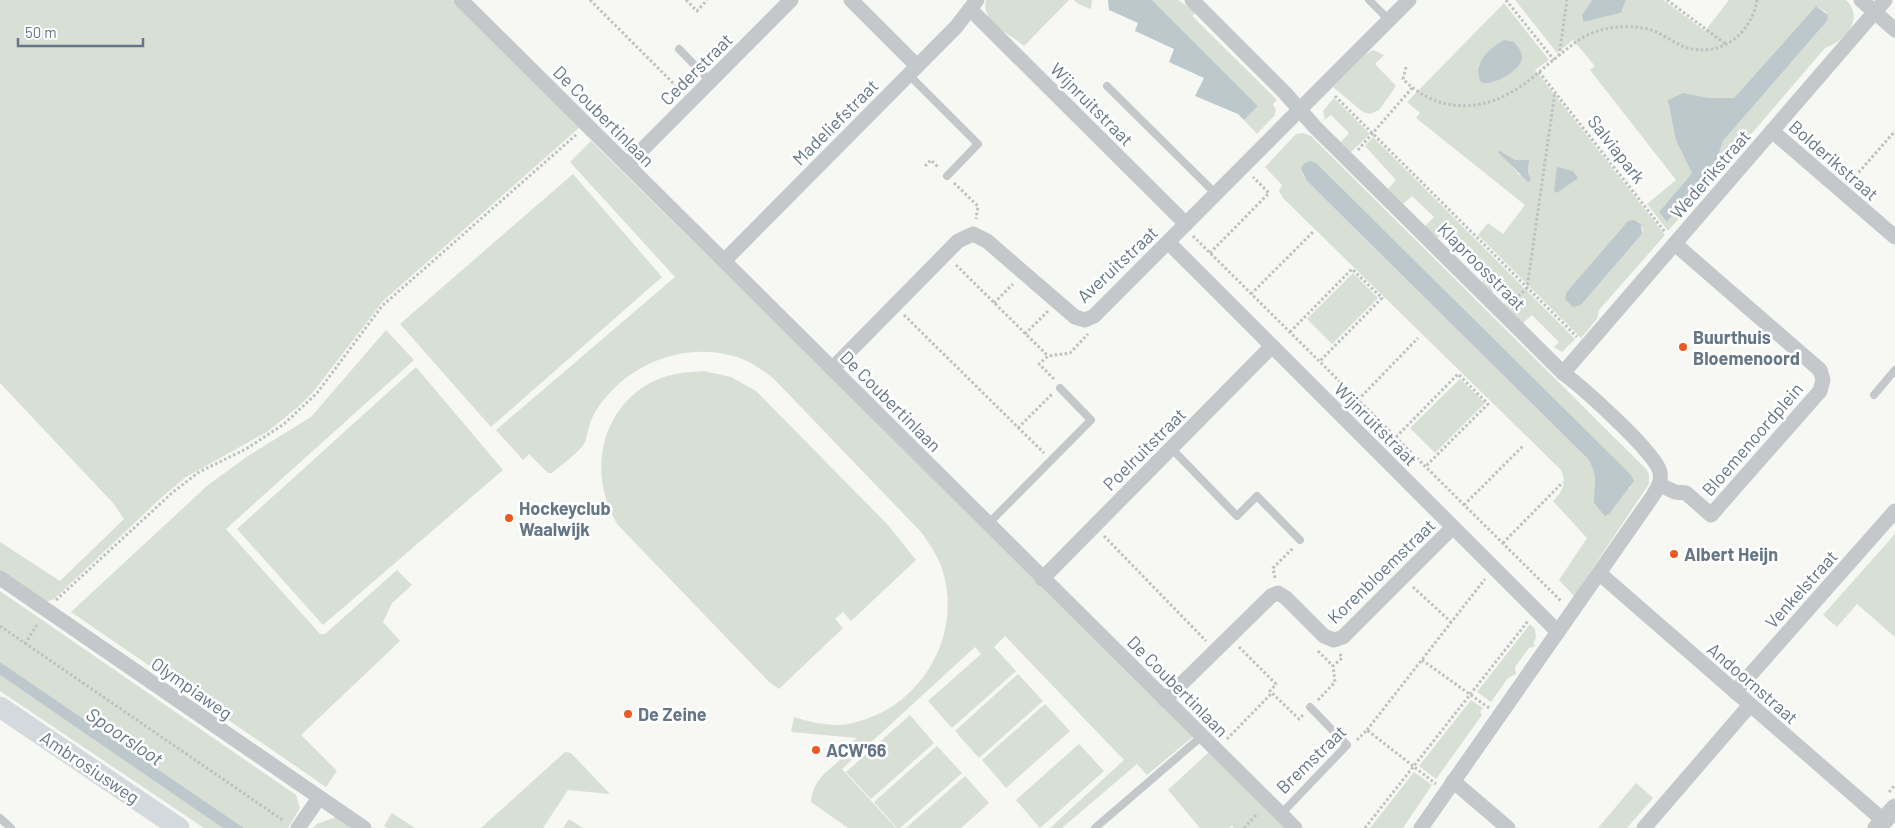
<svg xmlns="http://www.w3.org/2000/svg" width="1895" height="828" viewBox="0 0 1895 828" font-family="Barlow,sans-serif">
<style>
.green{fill:#d8dfd5;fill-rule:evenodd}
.water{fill:#bcc8cc}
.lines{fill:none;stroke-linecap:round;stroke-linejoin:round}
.path{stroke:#bec0c2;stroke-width:3;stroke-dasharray:2.5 2.5;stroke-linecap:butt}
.service{stroke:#c4c8cb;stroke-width:8}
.minor{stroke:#c4c8cb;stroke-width:15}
.tertiary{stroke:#c4c8cb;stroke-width:19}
.secondary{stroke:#d4d9dd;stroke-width:21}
.poi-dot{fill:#ea5a21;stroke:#fff;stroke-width:2}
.labels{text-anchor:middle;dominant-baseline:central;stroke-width:5;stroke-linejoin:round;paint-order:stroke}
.street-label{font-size:18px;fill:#657686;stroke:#fff}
.poi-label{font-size:18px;font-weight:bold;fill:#657686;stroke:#fff;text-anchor:start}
.water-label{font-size:19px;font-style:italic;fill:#607782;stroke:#fff}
</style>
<rect width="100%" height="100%" fill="#f7f7f4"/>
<!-- green -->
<g class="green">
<path d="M0 0H452L580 127 383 301 314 391 298 407 267 432 186 477 162 497 54 599 46 602 0 571V542L60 581 124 519 113 503 0 383Z"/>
<path d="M986 0H1069L1024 46C1011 33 981 25 986 0Z"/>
<path d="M1074 0H1092L1091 9 1078 4Z"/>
<path d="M1152 0H1178L1193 10 1195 13 1192 16 1277 100 1273 104 1276 110 1274 116 1257 134 1244 120 1258 106Z"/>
<path d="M1515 0H1592L1582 15 1583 22 1621 13 1626 0H1663L1705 31 1729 0H1846C1865 19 1845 41 1825 48L1668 231 1647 204 1676 180 1590 70 1595 66 1573 40 1557 53ZM1816 6 1826 12 1827 21 1723 141 1715 165 1667 222 1659 212 1692 173 1708 98H1734Z"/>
<path d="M1504 3 1549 60 1535 70 1665 235 1599 310 1597 319 1581 338 1478 235 1488 223 1503 234 1525 205 1416 118 1420 113 1407 102ZM1522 56C1518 70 1505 77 1493 82L1478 77 1479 64ZM1500 151 1515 160H1529L1528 173 1519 175ZM1628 221 1639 222 1643 229 1642 234 1581 305 1565 295Z"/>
<path d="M1373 50 1384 55 1375 64 1396 86 1379 110 1370 114 1363 112 1333 87 1366 54Z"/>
<path d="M1334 98 1370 134 1351 152 1341 142 1349 133 1331 115 1321 122 1325 118 1323 111Z"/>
<path d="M1303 133 1311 136 1646 469 1649 474V484L1574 596 1559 580 1587 538 1553 501C1563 491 1567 483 1561 470L1283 198 1279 191 1282 185 1265 167 1296 134ZM1302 173 1631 488 1595 489C1597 476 1594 470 1588 459L1306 180Z"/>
<path d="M1373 137 1575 339 1562 352 1554 347 1559 342 1532 315 1523 323 1505 305 1513 296 1500 283 1492 292 1482 282 1490 273 1446 230 1437 238 1425 226 1434 217 1412 196 1403 204 1388 189 1396 180 1365 146Z"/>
<path d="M591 141 1195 735 1147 775 1137 764 1062 828H1050L1124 760 1005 636 994 647 1016 671 952 728 928 701 981 654 975 647 842 769 896 828H848L811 802C813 781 825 773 840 760L838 755 857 738 791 732 794 717C809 722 824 725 839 725 849 725 860 721 869 718 926 697 961 632 943 572 939 557 930 545 921 532L773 378C762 370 750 361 737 357 690 342 637 360 606 397 599 405 591 417 589 427 587 432 587 437 585 442 581 451 560 466 552 473H548L529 454 523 460 496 430 675 277 570 162Z"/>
<path d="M573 174 662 277 491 427 400 324Z"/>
<path d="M1353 273 1378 298 1332 344 1307 319Z"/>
<path d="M386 330 414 360 226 529 320 634H325L397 570 412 585 392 603 383 622 400 641 301 735 337 771 326 787 71 612 208 485 248 456 311 417Z"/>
<path d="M416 367 503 470 323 625 237 529Z"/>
<path d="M704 371 731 377 756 391 887 524 916 560 851 621 843 612 835 619 843 628 779 689 769 682 618 525C588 478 598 410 652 382 668 374 686 372 704 371Z"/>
<path d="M1460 379 1485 403 1435 453 1410 428Z"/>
<path d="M1895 534V637L1857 604 1837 627 1823 615Z"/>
<path d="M0 591 296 795 300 808 288 828H244L0 662Z"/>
<path d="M1530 624 1535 629 1536 638 1533 644 1536 646 1529 648 1515 667 1516 674 1508 678 1491 702 1477 692Z"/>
<path d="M1018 674 1043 701 979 758 955 731Z"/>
<path d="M0 675 192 806 223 828H204L0 691Z"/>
<path d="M1471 700 1483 708 1480 712 1482 715 1436 779 1419 766Z"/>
<path d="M1045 704 1070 731 1006 788 982 760Z"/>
<path d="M910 715 934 743 871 799 846 772Z"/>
<path d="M1079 744 1104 771 1040 828 1016 800Z"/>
<path d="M937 746 962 773 900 828H897L874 802Z"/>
<path d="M1210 751 1286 828H1234L1232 826 1229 828H1200L1168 790Z"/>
<path d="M565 752 571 753 610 794 568 790 543 828H481Z"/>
<path d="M1414 772 1432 785 1403 828H1370Z"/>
<path d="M965 776 989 803 961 828H906Z"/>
<path d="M1636 783 1653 798 1627 828H1598Z"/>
<path d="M392 813 415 828H387L384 826Z"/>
<path d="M336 817 354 828H313L317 824Z"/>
<path d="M569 819 583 828H563Z"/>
</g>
<!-- water -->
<g class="water">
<path d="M1108 0H1152L1258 106 1244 120 1238 114 1195 96 1204 78 1169 62 1174 49 1135 31 1138 23 1109 10Z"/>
<path d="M1592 0H1626L1621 13 1583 22 1582 15Z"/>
<path d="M1816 6 1828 15 1827 21 1723 141 1715 165 1667 222 1659 212 1692 173 1676 140 1668 100 1683 93 1708 98H1734Z"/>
<path d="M1504 40 1514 42C1517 46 1522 51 1522 56 1523 70 1492 87 1481 82 1471 64 1490 48 1504 40Z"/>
<path d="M1500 151 1515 160H1529L1528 173 1531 180 1528 182 1498 152Z"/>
<path d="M1310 161 1316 163 1631 475 1634 481 1609 514 1605 516 1594 503C1594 483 1599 478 1588 459L1306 180 1301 168 1305 163Z"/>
<path d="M1557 167 1573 171 1578 178 1557 193 1554 191Z"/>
<path d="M1634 220 1641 224 1642 234 1581 305 1573 307 1565 299 1566 293 1628 221Z"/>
<path d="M0 662 244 828H223L0 675Z"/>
</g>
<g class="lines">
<!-- path -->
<g class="path">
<path d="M590 0 681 91"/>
<path d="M686 0 697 11 707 0"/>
<path d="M1506 0 1554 60"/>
<path d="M1667 0 1727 45"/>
<path d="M1559 56 1567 0"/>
<path d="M1406 67 1403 79C1433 109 1472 114 1510 93 1525 85 1539 72 1552 61 1565 51 1577 39 1592 33 1610 26 1629 25 1648 29 1664 33 1677 47 1693 49 1725 55 1752 31 1757 0"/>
<path d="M1539 72 1665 232"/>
<path d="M1335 96 1577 337"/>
<path d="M1358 150 1412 88"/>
<path d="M925 166 931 160 939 168"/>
<path d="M1852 180 1895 131"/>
<path d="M954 183 978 206 976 219"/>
<path d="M1193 236 1561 601"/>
<path d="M1210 253 1269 193 1253 177"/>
<path d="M956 265 1048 356"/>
<path d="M1251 294 1313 232"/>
<path d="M994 303 1013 284"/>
<path d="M1511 303 1527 288 1555 92"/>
<path d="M904 315 1044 453"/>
<path d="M1290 332 1352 269 1382 298 1319 362"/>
<path d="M1025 334 1048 311"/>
<path d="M1054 379 1039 364 1048 356 1070 353 1088 334"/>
<path d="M1358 400 1418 338"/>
<path d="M1018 428 1052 394"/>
<path d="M1396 437 1458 374 1488 404 1425 467"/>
<path d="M1464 505 1524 445"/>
<path d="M1104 536 1206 641"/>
<path d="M1503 543 1563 482"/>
<path d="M1275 578 1273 568 1293 548"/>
<path d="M1413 587 1451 622"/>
<path d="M56 600 173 492 199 472 246 449 284 424 317 393 382 306 577 134"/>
<path d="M0 626 284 821"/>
<path d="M25 644 38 623"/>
<path d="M1239 647 1276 684 1270 691 1272 693 1299 719 1303 715"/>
<path d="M1318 651 1333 666"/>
<path d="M1422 660 1489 708"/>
<path d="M1318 700 1335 682 1333 666 1342 658 1339 652"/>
<path d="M1367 730 1485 579"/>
<path d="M1227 739 1272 693"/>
<path d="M1357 740 1367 730 1436 784"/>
<path d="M1889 792 1895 785"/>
<path d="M1244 828 1258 813"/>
<path d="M1365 828 1528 621"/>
</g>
<!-- service -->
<g class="service">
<path d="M1369 0 1389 20"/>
<path d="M679 49 710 81"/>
<path d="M909 75 978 144 947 176"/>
<path d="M1107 86 1216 194"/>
<path d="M1874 395 1895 370"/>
<path d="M1171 448 1237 516 1257 496 1300 540"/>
<path d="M988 524 1091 420 1060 388"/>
<path d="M1281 814 1347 745 1310 707"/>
<path d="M0 818 11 828"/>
<path d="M1095 828 1202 736"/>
</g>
<!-- minor -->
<g class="minor">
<path d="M461 0 1295 828"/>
<path d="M851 0 917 66"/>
<path d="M1192 0 1285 93 1315 127 1563 373C1582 387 1655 452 1660 472 1662 482 1657 489 1652 497L1421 828"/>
<path d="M1861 0 1895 30"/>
<path d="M971 10 1186 224"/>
<path d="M1772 131 1895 237"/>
<path d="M627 165 791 0"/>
<path d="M1168 242 1558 632"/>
<path d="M724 261 956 27 977 0"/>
<path d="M832 369 958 241 973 234 987 241 1075 317 1085 320 1094 316 1409 0"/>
<path d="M1563 373 1885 0"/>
<path d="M1660 485 1675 492 1686 493 1711 515 1820 391 1823 380 1820 370 1675 244"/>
<path d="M1599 573 1884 821"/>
<path d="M0 578 364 828"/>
<path d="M1042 579 1272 346"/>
<path d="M1735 692 1895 511"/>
<path d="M1165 700 1271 596 1278 593 1286 598 1324 636 1334 640 1343 637 1453 527"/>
<path d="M1453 781 1508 828"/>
<path d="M298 828 319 798"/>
<path d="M1644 828 1750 705"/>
</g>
<!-- tertiary -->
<path class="tertiary" d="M1877 828 1895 808"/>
<!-- secondary -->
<path class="secondary" d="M0 707 179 828"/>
</g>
<!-- markers -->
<g class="poi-dot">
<circle cx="1683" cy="347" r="5"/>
<circle cx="509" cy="518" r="5"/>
<circle cx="1674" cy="554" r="5"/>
<circle cx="628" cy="714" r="5"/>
<circle cx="816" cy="750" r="5"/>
</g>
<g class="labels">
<!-- street labels -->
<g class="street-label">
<text transform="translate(696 69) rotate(-45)">Cederstraat</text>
<text transform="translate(1092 104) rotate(45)">Wijnruitstraat</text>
<text transform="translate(604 116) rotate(45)">De Coubertinlaan</text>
<text transform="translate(835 122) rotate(-45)">Madeliefstraat</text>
<text transform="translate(1617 149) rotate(52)">Salviapark</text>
<text transform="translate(1834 160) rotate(41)">Bolderikstraat</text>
<text transform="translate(1710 174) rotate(-49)">Wederikstraat</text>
<text transform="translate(1117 264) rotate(-43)">Averuitstraat</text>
<text transform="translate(1482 266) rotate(45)">Klaproosstraat</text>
<text transform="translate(891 401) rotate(45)">De Coubertinlaan</text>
<text transform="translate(1376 424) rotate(45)">Wijnruitstraat</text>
<text transform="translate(1752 439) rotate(-49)">Bloemenoordplein</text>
<text transform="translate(1144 449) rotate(-45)">Poelruitstraat</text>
<text transform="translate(1381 571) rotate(-44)">Korenbloemstraat</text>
<text transform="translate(1801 589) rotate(-48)">Venkelstraat</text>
<text transform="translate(1753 683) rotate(41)">Andoornstraat</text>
<text transform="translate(1178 686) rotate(45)">De Coubertinlaan</text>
<text transform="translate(192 688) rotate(35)">Olympiaweg</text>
<text transform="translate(1311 759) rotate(-44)">Bremstraat</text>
<text transform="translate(90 767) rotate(34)">Ambrosiusweg</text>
</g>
<!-- poi labels -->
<g class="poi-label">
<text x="1693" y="337">Buurthuis<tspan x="1693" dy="21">Bloemenoord</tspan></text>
<text x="519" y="508">Hockeyclub<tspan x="519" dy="21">Waalwijk</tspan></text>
<text x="1684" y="554">Albert Heijn</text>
<text x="638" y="714">De Zeine</text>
<text x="826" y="750">ACW'66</text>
</g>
<!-- water labels -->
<g class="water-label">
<text transform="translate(125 736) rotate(34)">Spoorsloot</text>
</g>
</g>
<!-- scale -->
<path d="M18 38v8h125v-8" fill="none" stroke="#657686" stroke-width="2.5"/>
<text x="25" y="38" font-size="15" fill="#657686" stroke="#ffffff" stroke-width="4" paint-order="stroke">50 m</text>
</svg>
